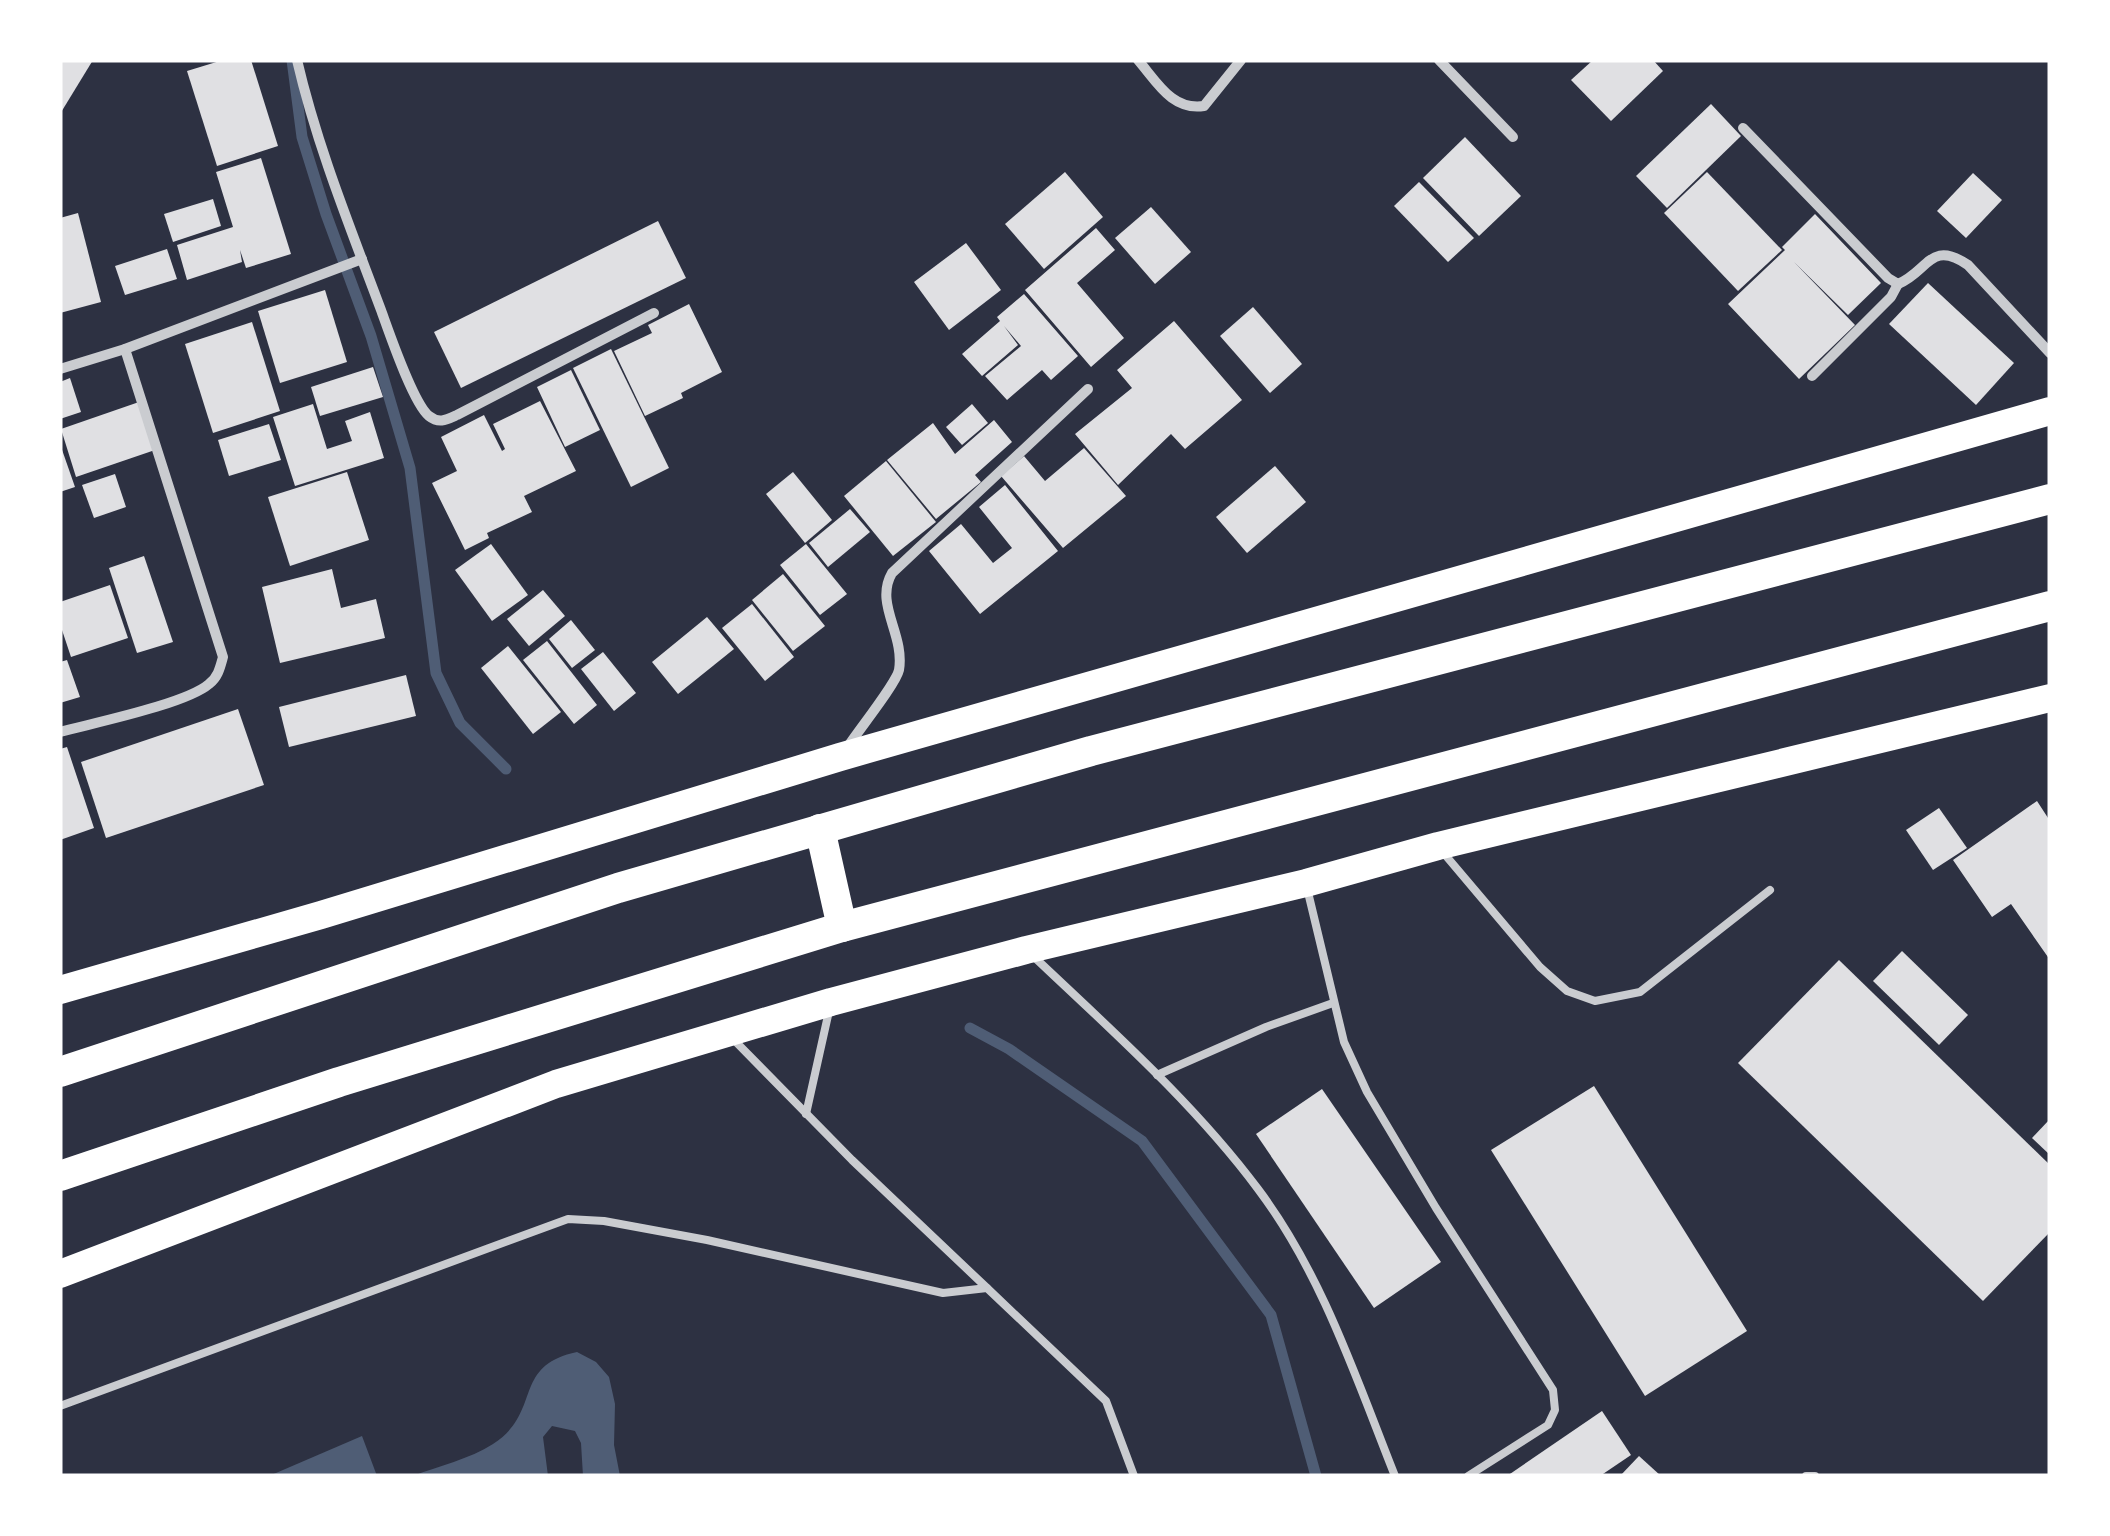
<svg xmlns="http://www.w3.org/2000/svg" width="2110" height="1536" viewBox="0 0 2110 1536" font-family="'Titillium Web',sans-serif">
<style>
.water{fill:#4f5d75}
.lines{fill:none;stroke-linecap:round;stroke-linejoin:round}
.stream{stroke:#4f5d75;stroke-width:11}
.building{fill:#e0e0e3}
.service{stroke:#caccd0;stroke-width:8}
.minor{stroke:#caccd0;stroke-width:10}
.trunk{stroke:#fff;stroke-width:28}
.motorway{stroke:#fff;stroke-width:30}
</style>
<rect width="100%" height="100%" fill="#2d3142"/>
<!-- water -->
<g class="water">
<path d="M577 1352 596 1362 609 1377 615 1404 614 1445 620 1476H583L581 1443 575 1431 552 1426 543 1437 548 1476H413C438 1466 470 1459 493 1444 543 1412 511 1366 577 1352Z"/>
<path d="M362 1436 377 1476H269Z"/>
</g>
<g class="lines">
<!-- stream -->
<g class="stream">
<path d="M292 60 302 137 326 214 371 336 410 468 436 673 460 723 506 769"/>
<path d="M970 1028 1009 1049 1142 1141 1271 1315 1316 1476"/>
</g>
</g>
<!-- building -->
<g class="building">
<path d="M60 60H93L60 114Z"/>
<path d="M223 60H251L278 146 217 166 187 71Z"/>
<path d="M1593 60H1653L1663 71 1611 121 1571 80Z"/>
<path d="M1711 104 1741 136 1667 208 1636 176Z"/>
<path d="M1465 137 1521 196 1479 236 1423 178Z"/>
<path d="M261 158 291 254 246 268 240 250 242 262 187 280 177 245 233 227 216 172Z"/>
<path d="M1065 172 1103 217 1044 269 1005 224Z"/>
<path d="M1707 172 1782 250 1738 291 1664 213Z"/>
<path d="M1973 173 2002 200 1966 238 1937 211Z"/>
<path d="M1419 182 1474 238 1448 262 1394 206Z"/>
<path d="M213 199 221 226 173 242 164 214Z"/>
<path d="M1151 207 1191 252 1155 284 1115 238Z"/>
<path d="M78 213 101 302 60 313V218Z"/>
<path d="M1815 214 1881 283 1848 315 1794 262 1855 325 1799 379 1728 304 1785 250 1782 247Z"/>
<path d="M658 221 686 278 461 388 434 332Z"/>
<path d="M1096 228 1115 250 1077 283 1124 338 1091 367 1025 290Z"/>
<path d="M966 243 1001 290 949 330 914 282Z"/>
<path d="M167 249 177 279 125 295 115 266Z"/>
<path d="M1928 283 2014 363 1976 405 1889 324Z"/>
<path d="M325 290 347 362 280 383 258 311Z"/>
<path d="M1024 294 1078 356 1051 380 1042 370 1007 400 985 376 1021 346 1004 326 1018 345 982 376 962 354 1000 321 997 317Z"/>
<path d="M689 304 722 372 681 393 683 398 645 416 614 351 652 333 648 325Z"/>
<path d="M1253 307 1302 364 1270 393 1220 336Z"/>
<path d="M1174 321 1242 400 1185 449 1171 434 1118 485 1075 434 1132 388 1117 370Z"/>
<path d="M252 322 280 411 213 433 185 344Z"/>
<path d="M611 349 669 468 631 487 573 368Z"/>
<path d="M373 367 383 397 320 416 311 387Z"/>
<path d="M571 370 600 430 565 447 537 387Z"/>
<path d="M70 378 81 412 60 419V382Z"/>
<path d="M540 401 576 471 524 496 532 512 487 533 489 538 465 550 432 483 457 471 441 437 484 415 502 451 505 449 493 424Z"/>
<path d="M139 402 155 450 76 477 61 429Z"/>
<path d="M313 404 327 449 352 441 345 421 370 412 384 458 295 486 273 417Z"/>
<path d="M972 404 988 423 962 445 946 427Z"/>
<path d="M994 420 1012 442 975 475 981 482 936 519 887 460 933 423 955 454Z"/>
<path d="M269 424 281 460 229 476 218 440Z"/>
<path d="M60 444 75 487 60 492Z"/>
<path d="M1084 448 1126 496 1063 548 1001 476 1024 456 1045 481Z"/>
<path d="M886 461 936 522 893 556 844 496Z"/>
<path d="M1275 466 1306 502 1247 553 1216 517Z"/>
<path d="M347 472 369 540 290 566 268 497Z"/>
<path d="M793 472 832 520 805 543 766 494Z"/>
<path d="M115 474 126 507 94 518 82 485Z"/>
<path d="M1005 485 1058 551 980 614 929 551 961 524 993 563 1012 548 979 507Z"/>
<path d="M850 509 870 532 828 567 809 543Z"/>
<path d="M491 544 528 595 492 621 455 570Z"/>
<path d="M806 544 847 594 820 615 780 565Z"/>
<path d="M144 556 173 642 137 653 109 568Z"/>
<path d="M332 569 341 608 376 599 385 638 280 663 262 587Z"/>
<path d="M783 574 825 626 793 651 752 600Z"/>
<path d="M110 585 128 638 71 657 60 624V602Z"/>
<path d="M543 590 565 616 529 646 507 619Z"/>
<path d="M752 604 794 657 765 681 722 628Z"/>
<path d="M707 617 734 649 678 694 652 662Z"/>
<path d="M571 620 595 650 572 668 549 639Z"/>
<path d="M547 641 597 705 574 724 523 660Z"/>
<path d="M508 646 561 712 533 734 481 668Z"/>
<path d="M603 652 636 693 614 711 581 669Z"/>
<path d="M67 660 80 697 60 703V662Z"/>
<path d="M406 675 416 716 289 747 279 707Z"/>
<path d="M238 709 264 785 106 838 81 762Z"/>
<path d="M67 747 94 828 60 840V749Z"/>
<path d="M2037 801 2050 821V960L2011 904 1992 917 1953 860Z"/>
<path d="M1939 808 1967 848 1933 870 1906 830Z"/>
<path d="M1902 951 1968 1015 1939 1045 1873 981Z"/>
<path d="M1839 960 2050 1165V1232L1983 1301 1738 1063Z"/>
<path d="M1594 1086 1747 1331 1645 1396 1491 1150Z"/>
<path d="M1322 1089 1441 1262 1374 1308 1256 1134Z"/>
<path d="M2050 1119V1155L2032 1138Z"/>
<path d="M1602 1411 1631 1455 1600 1476H1507Z"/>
<path d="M1639 1456 1661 1476H1620Z"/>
</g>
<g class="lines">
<!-- service -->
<g class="service">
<path d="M1441 850 1540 967 1567 991 1595 1001 1640 992 1770 890"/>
<path d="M1307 888 1344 1042 1367 1092 1436 1208 1553 1390 1555 1410 1548 1425 1468 1476"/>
<path d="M1031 954C1110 1029 1193 1102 1258 1189 1322 1274 1356 1378 1395 1476"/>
<path d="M734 1040 852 1160 987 1288"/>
<path d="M1157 1075 1266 1027 1333 1003"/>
<path d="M806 1114 829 1011"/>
<path d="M60 1406 568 1219 604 1221 707 1240 943 1293 987 1288 1106 1401 1134 1476"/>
<path d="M1806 1476H1815"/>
</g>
<!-- minor -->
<g class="minor">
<path d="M297 60C317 146 350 227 381 310 389 332 413 403 429 416 439 424 446 420 457 415L654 313"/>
<path d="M1138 60C1157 82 1172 111 1204 106L1241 60"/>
<path d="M1439 60 1513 137"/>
<path d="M1743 128 1888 278 1898 284C1928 272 1930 239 1968 265L2050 353"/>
<path d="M60 369 125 349 362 259"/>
<path d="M1812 376 1891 297 1898 284"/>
<path d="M60 732C93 723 186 704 209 684 218 677 220 668 223 657L125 349"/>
<path d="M847 748C857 732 896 684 899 670 905 634 874 604 892 573L1088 389"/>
</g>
<!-- trunk -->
<g class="trunk">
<path d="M60 990 321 915 840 757 2050 411"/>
<path d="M60 1274 556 1084 831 1002 1026 950 1306 883 1438 846 2050 698"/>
</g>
<!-- motorway -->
<g class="motorway">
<path d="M820 829 842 927"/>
<path d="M60 1072 618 888 1091 751 2050 499"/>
<path d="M60 1176 339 1082 842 927 2050 606"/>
</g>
</g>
<!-- border -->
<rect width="2110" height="1536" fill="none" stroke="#ffffff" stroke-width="125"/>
</svg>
